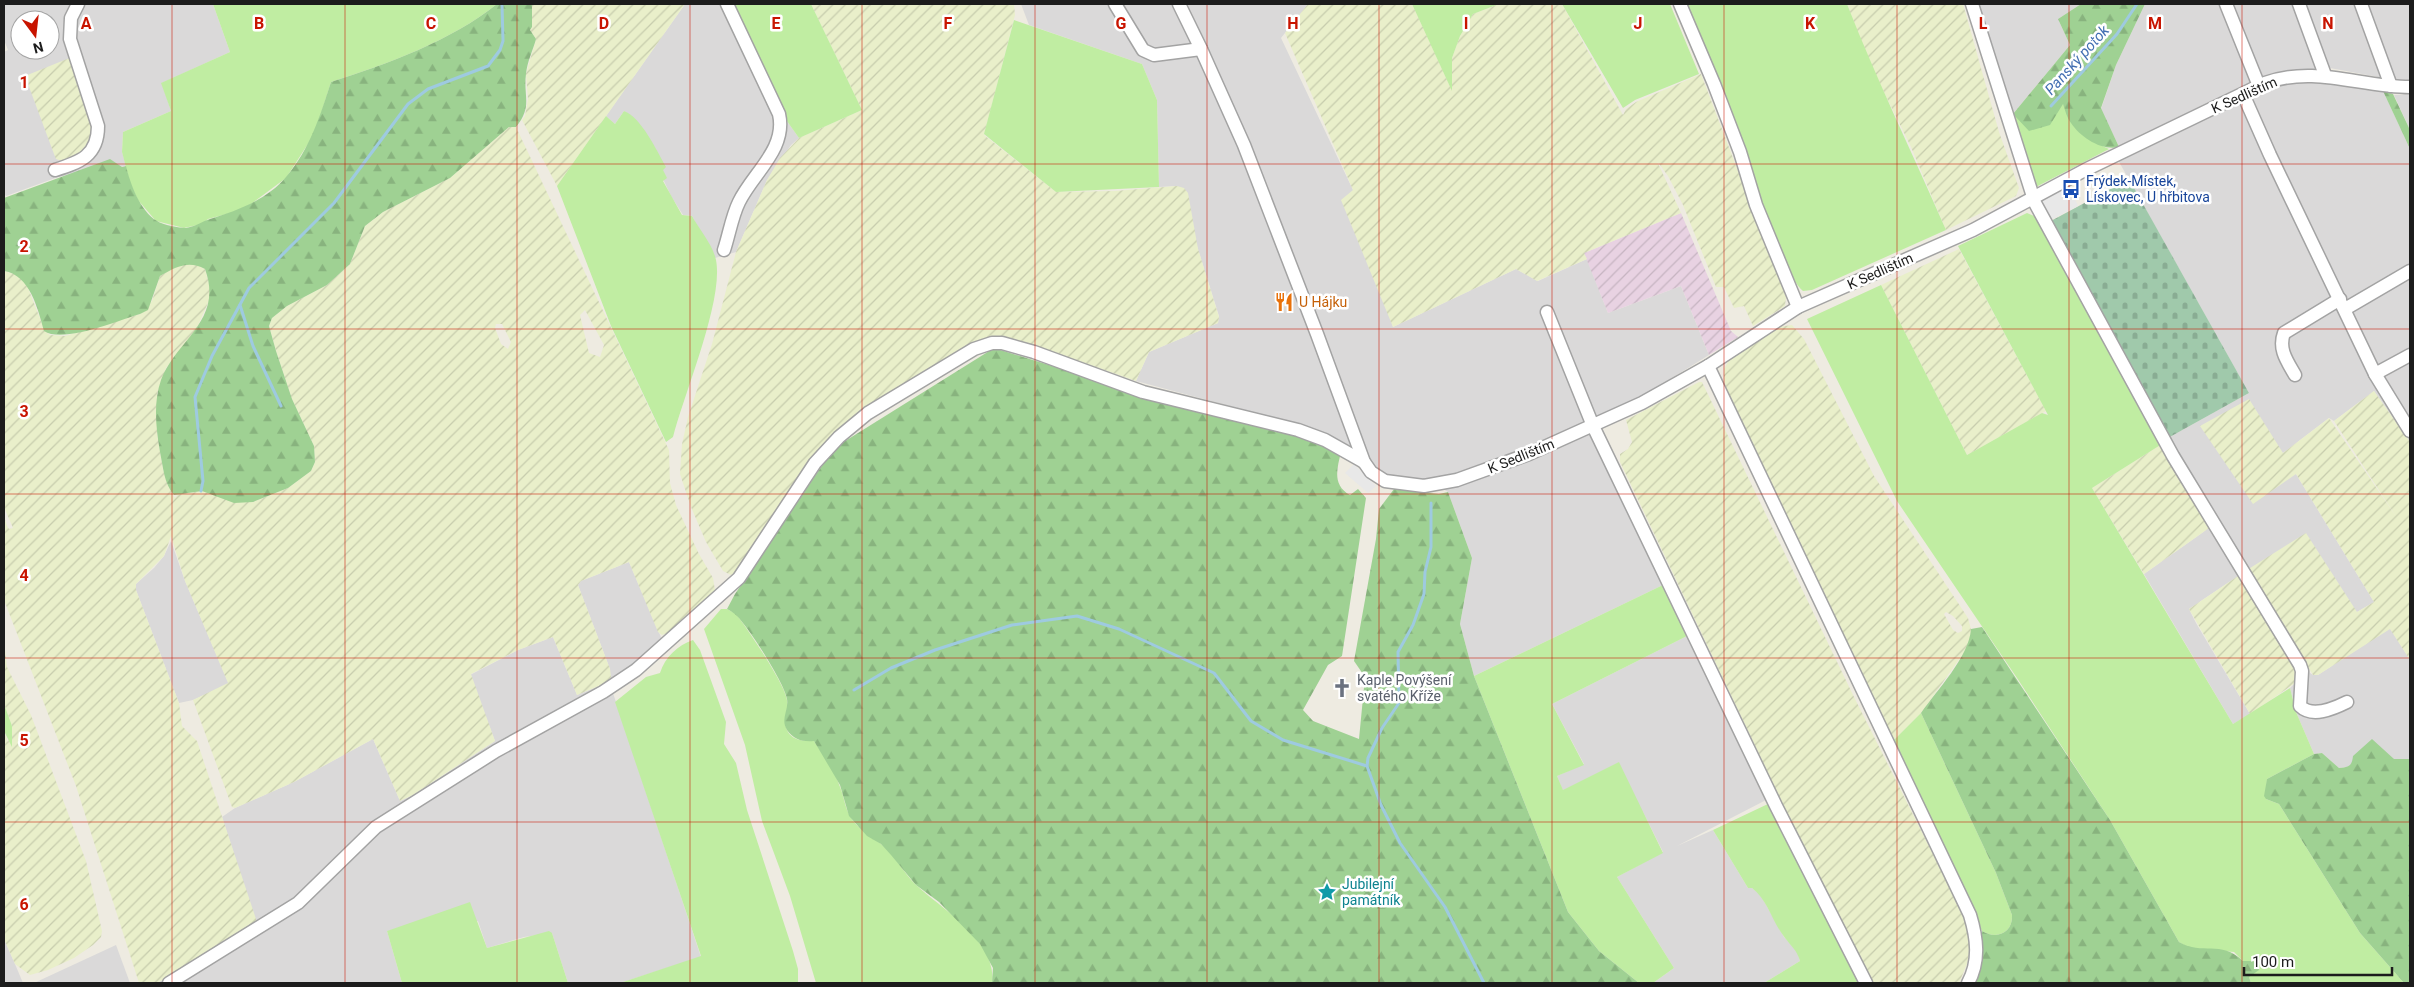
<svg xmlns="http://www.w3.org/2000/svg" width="2414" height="987" viewBox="0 0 2414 987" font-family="Roboto,sans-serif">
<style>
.residential{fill:#dad9d9;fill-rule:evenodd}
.industrial{fill:url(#industrial-furrows)}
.farmland{fill:url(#farmland-furrows);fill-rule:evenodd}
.grass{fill:#c0eda2}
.forest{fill:url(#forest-firs)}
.cemetery{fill:url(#cemetery-stones)}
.parking{fill:#e8e8e8}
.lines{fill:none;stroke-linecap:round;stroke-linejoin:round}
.stream{stroke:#9ecae0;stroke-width:3}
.minor-casing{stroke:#a3a3a3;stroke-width:15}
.minor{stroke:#fff;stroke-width:12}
.grid{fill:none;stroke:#c81400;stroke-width:1;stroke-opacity:0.55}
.labels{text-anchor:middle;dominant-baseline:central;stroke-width:5;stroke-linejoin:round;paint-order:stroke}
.street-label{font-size:14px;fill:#1c1c1c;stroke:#fff}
.transit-label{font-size:14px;fill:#164399;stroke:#fff;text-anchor:start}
.food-label{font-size:14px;fill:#c56008;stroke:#fff;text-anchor:start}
.worship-label{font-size:14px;fill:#5b616d;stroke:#fff;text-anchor:start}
.culture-label{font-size:14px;fill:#0d838f;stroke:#fff;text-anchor:start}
.water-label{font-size:15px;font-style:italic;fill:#436fb2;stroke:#fff}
.grid-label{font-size:16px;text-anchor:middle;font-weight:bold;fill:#c81400;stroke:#fff;stroke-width:5;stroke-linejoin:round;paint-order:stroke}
</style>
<defs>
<pattern id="industrial-furrows" width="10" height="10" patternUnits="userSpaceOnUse" patternTransform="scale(1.25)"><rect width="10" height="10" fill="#e8d2e2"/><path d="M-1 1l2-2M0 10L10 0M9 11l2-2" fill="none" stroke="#c6b4c1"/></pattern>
<pattern id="farmland-furrows" width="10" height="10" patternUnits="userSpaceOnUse" patternTransform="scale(1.25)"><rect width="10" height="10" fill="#e9efca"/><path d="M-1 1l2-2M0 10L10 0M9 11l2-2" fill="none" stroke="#c7ccad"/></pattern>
<pattern id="forest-firs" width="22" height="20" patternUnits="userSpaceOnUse" patternTransform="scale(1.25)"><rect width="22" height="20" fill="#9fd193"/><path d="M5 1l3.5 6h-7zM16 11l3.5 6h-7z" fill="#88b37e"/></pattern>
<pattern id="cemetery-stones" width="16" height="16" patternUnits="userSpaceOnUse" patternTransform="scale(1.25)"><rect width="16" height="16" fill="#a0c9ab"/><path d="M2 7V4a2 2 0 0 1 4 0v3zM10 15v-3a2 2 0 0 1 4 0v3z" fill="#89ac93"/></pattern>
</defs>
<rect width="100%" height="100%" fill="#eeebe1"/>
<!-- residential -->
<g class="residential">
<path d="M4 4H213L230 52 162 83 171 111 123 132 122 152 126 166 58 177 6 196 4 193V52L8 50 4 40ZM20 20H50V50H20Z"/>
<path d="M685 4H732L784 117 799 138 791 145 767 180 736 252 715 258 692 216 683 215 671 196 635 119 624 111 615 124 606 116Z"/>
<path d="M1021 4H1308L1281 38 1353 190 1393 327 1516 269 1538 281 1587 259 1608 313 1681 286 1709 355 1641 397 1589 424 1665 584 1474 676 1460 624 1472 558 1448 492 1430 481 1396 478 1377 470 1352 448 1309 427 1136 381 1149 352 1218 323 1219 316 1198 249 1177 186 1159 187 1157 100 1142 64 1029 25Z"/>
<path d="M1968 4H2081L2058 19 2070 45 2013 114Z"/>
<path d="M2145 4H2410V83L2330 68 2281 72 2251 83 2119 147 2101 109 2116 65Z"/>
<path d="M2297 82 2329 83 2383 91 2410 149V442L2374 391 2334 421 2329 418 2283 453 2201 426 2296 474 2374 602 2357 612 2247 570 2189 609 2196 623 2250 714 2233 724 2144 574 2209 528 2162 444 2168 438 2249 393 2118 160 2271 87Z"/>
<path d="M2410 94V130L2394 95Z"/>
<path d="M171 541 185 581 229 684 193 700 179 703 136 590V584L154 568 164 556Z"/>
<path d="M629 562 666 649 637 675 613 693 701 957 620 983H568L552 933 524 937 487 948 478 921 387 931 402 983H157L202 958 256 922 222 817 235 808 294 782 373 739 400 801 413 795 495 741 470 675 518 650 553 637 577 695 606 683 610 669 578 585 581 581Z"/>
<path d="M2390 628 2410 660V759L2352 763 2348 767 2339 768 2322 753 2314 754 2296 712 2290 688 2294 684 2305 662 2310 673 2313 675H2318Z"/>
<path d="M1689 635 1768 799 1677 846 1713 830 1748 888H1752L1760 894 1784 937 1797 951 1800 961 1764 983H1653L1674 968 1617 877 1663 852 1643 812 1563 791 1557 776 1584 764 1552 704Z"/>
<path d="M4 939 15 964 23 983H4Z"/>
<path d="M116 945 130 983H34Z"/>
</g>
<!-- industrial -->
<path class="industrial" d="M1681 213 1731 331 1738 337 1709 355 1681 286 1608 313 1584 253Z"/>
<!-- farmland -->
<g class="farmland">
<path d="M532 4H685L557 186 522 120 525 116 528 99 526 74 536 39 530 30 532 27Z"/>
<path d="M811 4H1014L1015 15 984 135 1056 192 1115 191 1177 186 1184 188 1188 193 1198 249 1219 317 1218 323 1149 352 1136 381 1030 344 999 338 897 389 840 427 829 438 735 572 731 575 723 571 706 542 691 507 680 474 682 444 688 417 712 344 736 252 767 180 780 158 799 138 862 110Z"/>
<path d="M1308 4H1412L1452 90V58L1460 36 1473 14 1499 4H1562L1623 115 1626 109 1636 102 1701 74 1786 297 1785 306 1753 326 1744 306 1734 308 1724 287H1716L1683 205 1668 176 1657 161 1681 213 1584 253 1587 259 1537 281 1516 269 1393 327 1341 200 1353 190 1285 33Z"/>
<path d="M1847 4H1963L1999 132 2019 188 2016 196 1946 230 1911 147 1869 62Z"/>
<path d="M72 57 95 130 89 149 65 162 56 159 54 154 25 76Z"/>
<path d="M509 127H516L669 450 670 483 676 505 699 554 713 578 715 590 668 633 662 635 658 632 629 562 581 581 578 585 610 669 611 677 606 683 577 695 553 637 518 650 471 674 495 741 413 795 400 801 373 739 294 782 235 808 232 807 193 700 228 683 185 581 171 536 164 556 136 584V590L179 703 182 726 197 741 256 919V922L202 958 157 983H139L76 786 4 600V516L7 526 9 529 13 528 4 507V271L14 274 26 283 45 331 50 335 65 336 140 314 152 301 160 276 171 269 182 264H196L205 269 212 294 195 332 166 368 157 394V433L163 469 168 485 175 498 178 494 202 491 227 499 253 502 288 488 311 471 315 462 314 446 292 399 276 351 269 326 272 318 287 306 327 285 350 264 365 226 383 212 450 178ZM585 310 604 345 600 357 589 353 580 315ZM496 324H502L511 342 508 349 501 344 495 328Z"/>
<path d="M1959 249 2046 411 1967 455 1881 285Z"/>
<path d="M1792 325 1804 339 1874 476 1968 618 1971 629V640L1963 654 1921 713 1893 741 1773 490 1728 395 1724 381V369L1729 360 1778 327ZM1946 612 1953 616 1962 626V631L1958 633 1953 630 1944 614Z"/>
<path d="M1699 382H1702L1854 697 1961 910 1968 930 1970 950 1967 964 1959 983H1873L1798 836 1620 462V454L1628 449 1632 442 1626 420Z"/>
<path d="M2374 391 2410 442V660L2390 629 2318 675H2313L2247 570 2306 533 2357 612 2374 602 2296 474 2253 504 2200 426 2249 399 2283 453 2329 418 2397 518 2334 421Z"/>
<path d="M2162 444 2209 528 2144 574 2092 488Z"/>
<path d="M2241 574 2296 665 2298 681 2250 714 2189 609Z"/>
<path d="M4 641 7 667 31 715 86 861 102 931 101 937 93 945 74 958 48 970 30 975 15 964 4 939V731L8 742 12 726 4 704Z"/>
</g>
<!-- grass -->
<g class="grass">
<path d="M213 4H497C451 41 387 64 331 82L315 133 286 178 251 204 234 212 208 219 202 224 184 228 156 221 138 200 130 183 122 152 123 132 171 111 161 83 230 52Z"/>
<path d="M732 4H811L862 110 799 138 784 117Z"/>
<path d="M1412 4H1499L1473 14 1460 36 1452 58V91Z"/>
<path d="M1562 4H1670L1699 74 1635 100 1623 108Z"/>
<path d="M1686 4H1847C1877 81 1913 154 1946 230L1812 290 1803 291C1783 276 1750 164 1738 134 1722 90 1703 47 1686 4Z"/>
<path d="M1014 20 1142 64 1157 100 1159 187 1056 192 984 134Z"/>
<path d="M2063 103C2074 133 2082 136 2109 149L2034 188 2013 114Z"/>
<path d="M624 111C641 117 657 151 666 167L663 170 667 178 663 181 682 215 692 216C699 229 713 245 716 260 724 300 684 394 673 437L666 442 611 326 557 186 606 116 615 124Z"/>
<path d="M2027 213 2036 217 2162 444 2092 488 2233 724 2290 688 2296 712 2314 754 2267 779 2266 799 2279 804 2360 933 2404 983H2251L2243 961 2234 952 2189 948 2179 942 2110 820 2017 678 1897 501 1807 319 1881 285 1967 455 2042 413 2048 415 1958 246Z"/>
<path d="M1665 584 1689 635 1552 704 1584 765 1557 776 1563 790 1619 762 1663 853 1617 877 1674 968 1653 983H1639L1599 951 1568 912 1474 676Z"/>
<path d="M721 609H727L736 614C747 628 785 684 787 700 789 710 782 719 787 730 792 741 804 741 814 741 823 755 835 771 840 787 844 796 845 808 850 816 857 829 870 835 881 844 895 855 903 872 916 885 942 909 998 942 992 983H816L790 896 762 821 745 745 704 629Z"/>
<path d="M693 640 700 650 726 722 724 744 736 763 747 810 793 951 798 969V983H620L701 956 615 702 646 677 660 673C665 657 678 645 693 640Z"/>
<path d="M4 704 12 726V747L4 731Z"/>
<path d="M1921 713 1996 873 2012 915C2013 933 1997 940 1982 931L1959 878 1893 741Z"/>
<path d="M1770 803 1860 983H1764L1800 961C1797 950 1791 946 1785 938 1772 922 1768 900 1752 888H1748L1713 830Z"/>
<path d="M470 902 487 948 549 931 552 933 568 983H402L387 931Z"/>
</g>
<!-- forest -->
<g class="forest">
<path d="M497 4H532V27L530 30 536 39C533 50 527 62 526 74 523 96 533 106 516 127H509L450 178 383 212 365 226 350 264 327 285 287 306 272 318 269 326 276 351 292 399 314 446 315 462 311 471 288 488 253 502 234 503 202 491 174 495C164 484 163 466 160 452 156 428 153 403 161 380 176 340 224 321 205 269 188 260 176 267 160 276L148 310 140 314C119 320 63 344 44 331 38 309 30 275 4 271V198L110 159 122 167 126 166C130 183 140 211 157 221 163 225 179 228 186 228 198 226 202 221 210 219 237 211 268 199 286 177 310 149 320 116 331 82 387 64 451 41 497 4Z"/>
<path d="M2081 4H2145L2116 65 2101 108 2119 147C2102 151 2081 138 2071 123 2067 118 2065 110 2063 104L2050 125 2029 131 2013 114 2070 45 2058 19Z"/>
<path d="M2383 91 2393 94 2410 130V149Z"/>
<path d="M994 348 1139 393 1327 444 1341 452C1337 469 1332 485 1350 495L1358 489 1366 498 1342 656 1328 665 1303 710 1313 721 1359 739 1365 677 1354 661 1376 539 1379 509 1394 489 1439 494 1448 492 1472 558 1460 624 1474 676 1568 912 1599 951 1639 983H992L993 968 980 944 939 902 916 885 891 855 881 844 867 836 849 816 840 785 814 741C803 742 794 740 787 730 780 719 789 710 787 699 785 684 749 628 737 616 734 613 731 611 727 609L735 594 834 448Z"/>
<path d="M1982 627 2110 820 2179 942C2203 956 2220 939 2243 961H2253L2258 965 2259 970 2249 977 2251 983H1973L1982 947V931C1997 940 2013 933 2012 915L1996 873 1921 713C1937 690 1969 657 1971 629Z"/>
<path d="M2372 739 2394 759H2410V983H2404L2360 933 2279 804 2266 799 2264 796 2267 779 2314 754 2322 753 2339 768C2349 767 2352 766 2353 756Z"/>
</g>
<!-- cemetery -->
<path class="cemetery" d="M2129 179 2249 393 2168 438 2049 222Z"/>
<!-- parking -->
<g class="parking">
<path d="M2070 184 2078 198 2075 199 2078 206 2045 223 2035 203Z"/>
<path d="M1354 464 1376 486 1368 493 1345 473Z"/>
</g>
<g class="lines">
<!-- stream -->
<g class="stream">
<path d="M2051 106 2117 34 2137 4"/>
<path d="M240 305 253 346 281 406"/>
<path d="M201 491 203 481 195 397 212 356 249 288 334 203 408 104 428 89 488 66 500 50 503 41 502 4"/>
<path d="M854 690 891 668 935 650 1012 625 1077 616 1119 629 1214 673 1251 721 1283 740 1367 766 1381 805 1400 843 1445 907 1484 983"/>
<path d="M1367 766 1368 758 1382 728 1399 703 1398 652 1413 625 1424 594 1425 572 1431 547V503"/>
</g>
<!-- minor casing -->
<g class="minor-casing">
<g id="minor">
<path d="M1115 4 1143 50 1154 55 1201 49"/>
<path d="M1179 4 1201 49 1244 145 1317 334 1364 462 1371 472 1385 481 1424 486 1457 480 1529 454 1642 403 1708 366 1798 307 1973 230 2085 170 2265 83C2315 65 2360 87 2410 87"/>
<path d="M1680 4 1714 84 1740 152 1756 205 1798 307"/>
<path d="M1972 4 2035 203 2173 456 2300 665 2302 671 2300 706C2312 718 2333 709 2347 702"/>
<path d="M2226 4 2259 86"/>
<path d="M2299 4 2325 75"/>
<path d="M2361 4 2391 86"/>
<path d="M2243 94 2270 155 2375 374 2410 355"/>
<path d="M55 170C80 162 98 156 98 126L70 39 71 18 78 4"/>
<path d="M724 250C729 235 732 216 739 202 753 173 787 149 779 114L727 4"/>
<path d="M2345 309 2410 271"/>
<path d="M1547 312 1593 426 1776 806 1866 983"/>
<path d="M1708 366 1970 915C1977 938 1980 961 1968 983"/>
<path d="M2375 374 2410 431"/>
<path d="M2295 375C2287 361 2278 349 2284 333L2340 299"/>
<path d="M169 983 298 903 376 827 496 751 603 692 636 670 739 578 815 463 839 437 868 413 974 349 992 343H1002L1034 352 1143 392 1298 430 1325 440 1364 462"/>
</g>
</g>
<!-- minor -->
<use href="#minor" class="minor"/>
</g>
<!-- grid -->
<path class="grid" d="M172 4V983M345 4V983M517 4V983M690 4V983M862 4V983M1035 4V983M1207 4V983M1379 4V983M1552 4V983M1724 4V983M1897 4V983M2069 4V983M2242 4V983M4 164H2410M4 329H2410M4 494H2410M4 658H2410M4 822H2410"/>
<!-- icons -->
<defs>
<g id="bus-bare" transform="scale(1.5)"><path d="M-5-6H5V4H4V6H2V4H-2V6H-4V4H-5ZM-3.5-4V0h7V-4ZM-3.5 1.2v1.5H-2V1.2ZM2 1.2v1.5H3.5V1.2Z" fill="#1a4fb4" stroke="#fff" stroke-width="2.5" paint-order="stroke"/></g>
<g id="restaurant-bare" transform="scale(1.5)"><path d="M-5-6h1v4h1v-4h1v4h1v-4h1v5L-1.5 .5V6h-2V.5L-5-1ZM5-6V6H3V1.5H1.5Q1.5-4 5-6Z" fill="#e8710a" stroke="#fff" stroke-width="2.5" paint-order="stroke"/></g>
<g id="church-bare" transform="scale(1.5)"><path d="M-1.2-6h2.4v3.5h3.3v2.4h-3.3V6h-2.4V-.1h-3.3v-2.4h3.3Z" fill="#6b7280" stroke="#fff" stroke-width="2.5" paint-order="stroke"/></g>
<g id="sight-bare" transform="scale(1.5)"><path d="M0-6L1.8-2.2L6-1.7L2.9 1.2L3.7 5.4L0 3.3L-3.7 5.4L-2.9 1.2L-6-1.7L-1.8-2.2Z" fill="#0f9aa8" stroke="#fff" stroke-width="2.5" paint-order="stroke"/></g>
</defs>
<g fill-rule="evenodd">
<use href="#bus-bare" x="2071" y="189"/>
<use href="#restaurant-bare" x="1284" y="302"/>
<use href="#church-bare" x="1342" y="688"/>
<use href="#sight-bare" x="1327" y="892"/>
</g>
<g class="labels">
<!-- street labels -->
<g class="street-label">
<text transform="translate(2244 95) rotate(-24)">K Sedlištím</text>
<text transform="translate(1880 271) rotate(-24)">K Sedlištím</text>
<text transform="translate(1521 456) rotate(-22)">K Sedlištím</text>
</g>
<!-- transit labels -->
<g class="transit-label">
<text x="2086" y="181">Frýdek-Místek,<tspan x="2086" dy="16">Lískovec, U hřbitova</tspan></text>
</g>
<!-- food labels -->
<g class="food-label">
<text x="1299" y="302">U Hájku</text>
</g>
<!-- worship labels -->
<g class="worship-label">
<text x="1357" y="680">Kaple Povýšení<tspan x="1357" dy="16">svatého Kříže</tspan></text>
</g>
<!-- culture labels -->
<g class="culture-label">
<text x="1342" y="884">Jubilejní<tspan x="1342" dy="16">památník</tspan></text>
</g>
<!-- water labels -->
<g class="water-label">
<text transform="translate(2077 60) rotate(-48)">Panský potok</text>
</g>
</g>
<g class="grid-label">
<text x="86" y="29">A</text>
<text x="259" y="29">B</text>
<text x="431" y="29">C</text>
<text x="604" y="29">D</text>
<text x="776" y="29">E</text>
<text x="948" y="29">F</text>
<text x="1121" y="29">G</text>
<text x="1293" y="29">H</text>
<text x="1466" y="29">I</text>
<text x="1638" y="29">J</text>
<text x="1810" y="29">K</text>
<text x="1983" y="29">L</text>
<text x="2155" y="29">M</text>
<text x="2328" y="29">N</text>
<text x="24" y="88">1</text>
<text x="24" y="252">2</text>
<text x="24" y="417">3</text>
<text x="24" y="581">4</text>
<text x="24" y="746">5</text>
<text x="24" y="910">6</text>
</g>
<!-- border -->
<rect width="2414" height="987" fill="none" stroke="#1c1c1c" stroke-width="10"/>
<!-- north arrow -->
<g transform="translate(35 35) rotate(165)"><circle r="24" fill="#ffffff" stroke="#a4a4a4"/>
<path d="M0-4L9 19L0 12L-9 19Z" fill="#c81400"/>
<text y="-8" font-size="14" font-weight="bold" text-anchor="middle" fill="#1c1c1c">N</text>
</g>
<!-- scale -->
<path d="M2244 967v8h148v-8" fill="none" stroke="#1c1c1c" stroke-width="2.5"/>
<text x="2252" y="967" font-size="15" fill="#1c1c1c" stroke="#ffffff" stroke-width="4" paint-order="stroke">100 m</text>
</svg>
